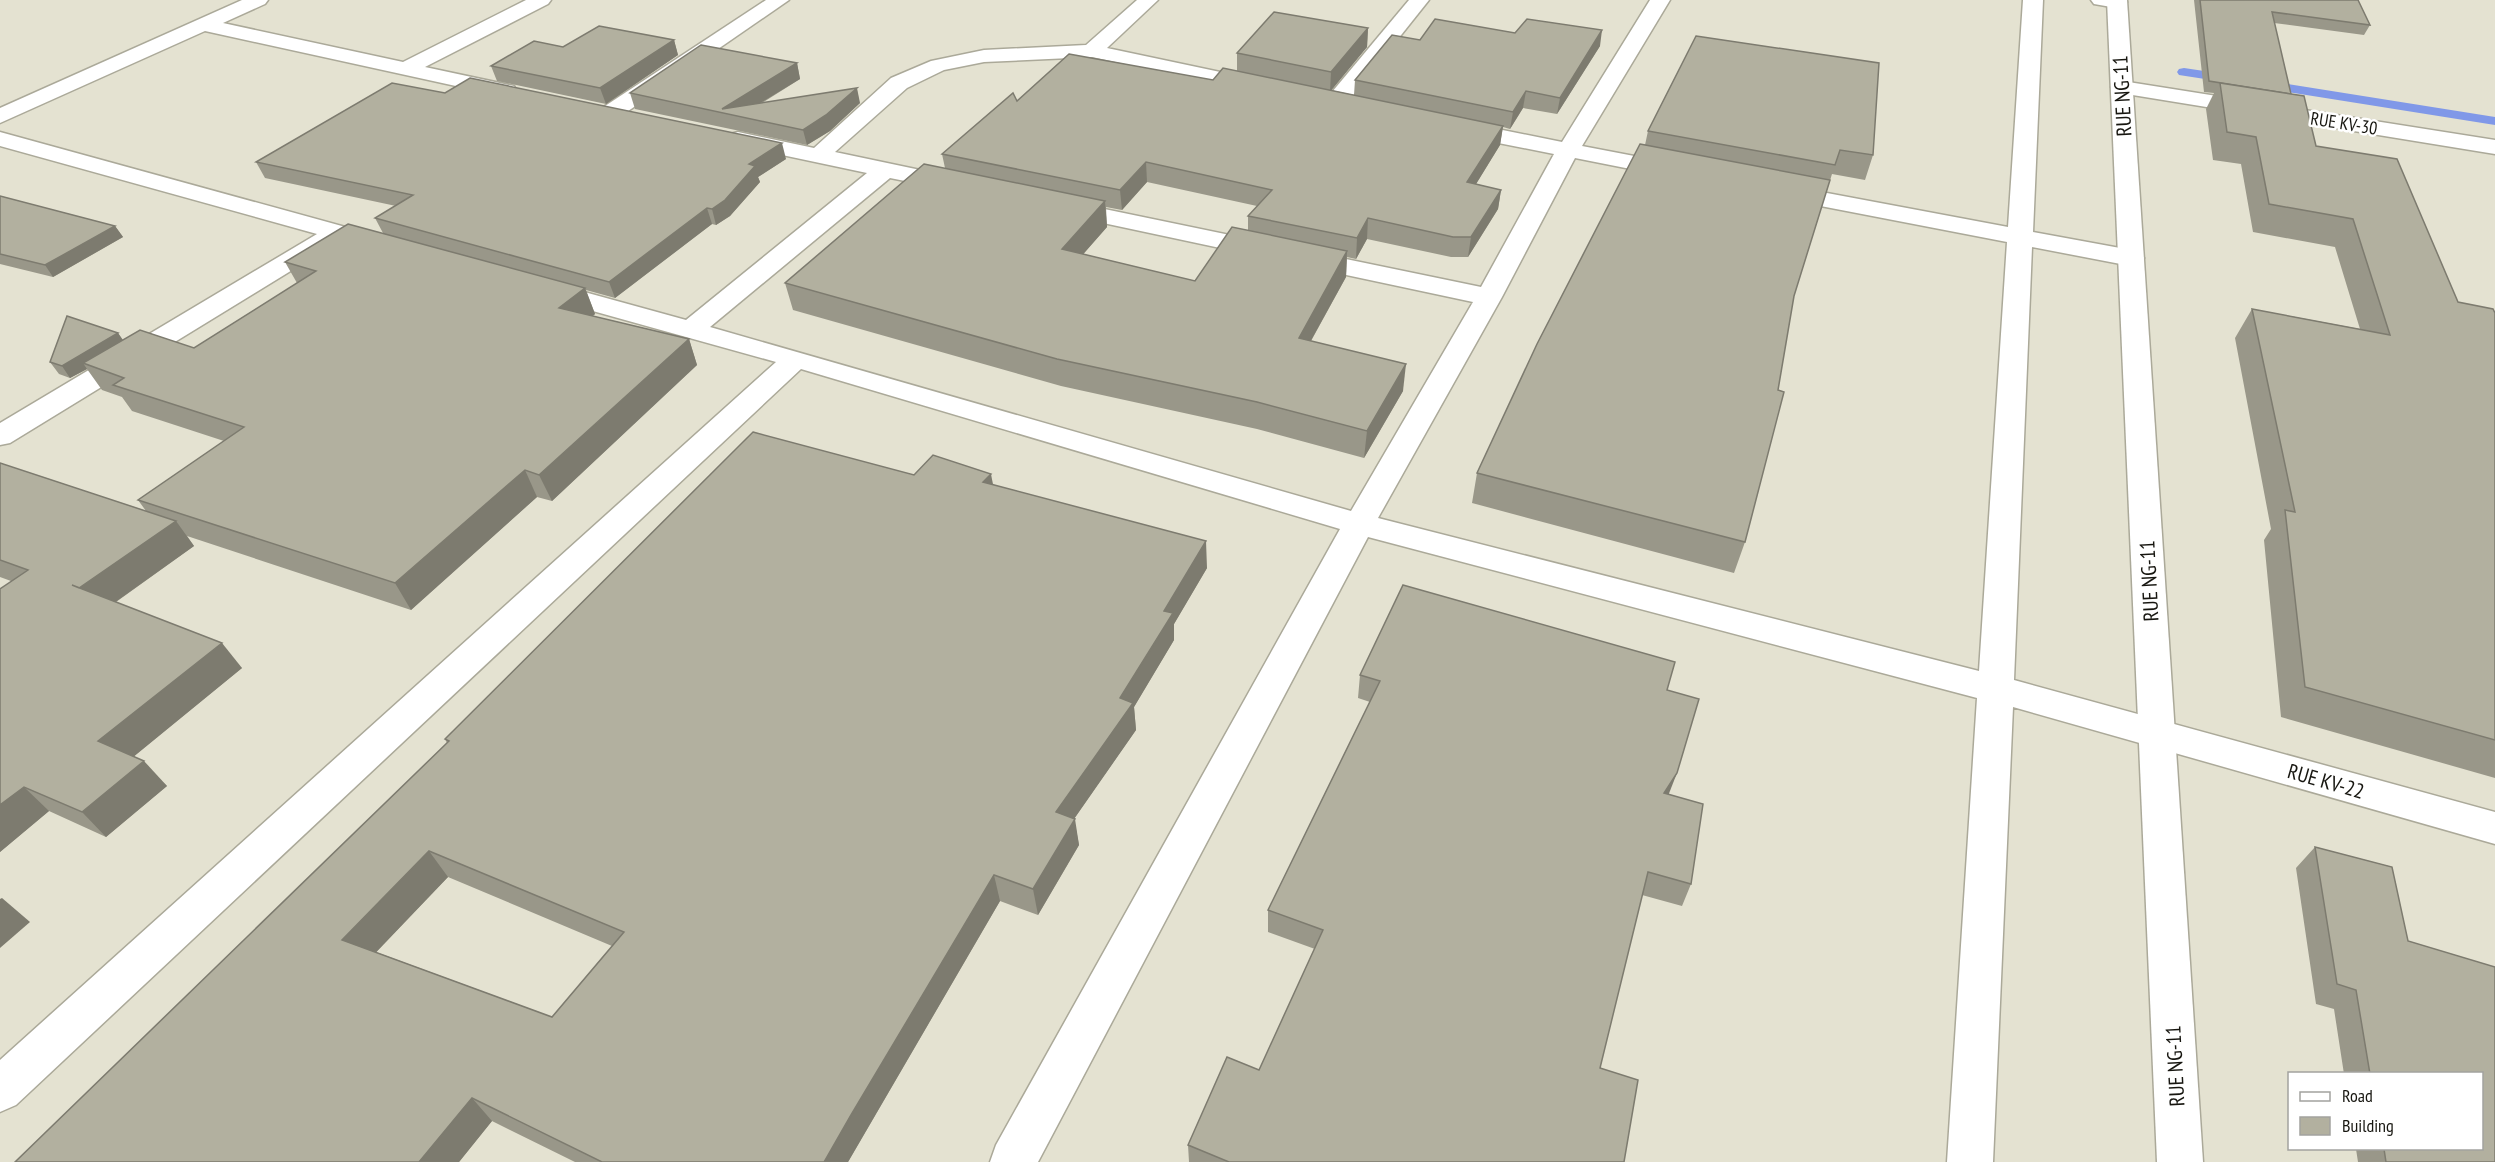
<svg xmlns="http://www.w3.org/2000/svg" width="2495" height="1162" viewBox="0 0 2495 1162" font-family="'PT Sans Narrow',sans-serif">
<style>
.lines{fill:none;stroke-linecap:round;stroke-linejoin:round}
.stream{fill:#8098e8;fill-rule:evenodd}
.street-casing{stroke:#aba999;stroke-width:3}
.secondary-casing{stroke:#aba999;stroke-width:3}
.street{fill:#fff;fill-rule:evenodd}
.secondary{fill:#fff;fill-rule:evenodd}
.wall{fill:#999789;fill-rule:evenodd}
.shaded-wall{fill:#7d7b6f}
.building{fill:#b2b09f;stroke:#7d7b6f;stroke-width:1.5;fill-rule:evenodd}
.labels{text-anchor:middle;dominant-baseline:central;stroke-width:5;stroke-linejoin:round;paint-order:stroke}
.far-street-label{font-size:18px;fill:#171610;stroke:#fff}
.street-label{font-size:21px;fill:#171610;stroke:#fff}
</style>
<rect width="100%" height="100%" fill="#e4e2d1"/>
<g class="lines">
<!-- stream -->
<g class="stream">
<path d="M2184 68 2231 75 2238 79 2231 83 2179 75 2177 72 2179 69Z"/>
<path d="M2262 80 2495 117V125L2257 87 2255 84 2257 81Z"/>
</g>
<!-- street casing -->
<g class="street-casing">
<g id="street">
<path d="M242 0H268L265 4 223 23 403 62 526 0H551L548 4 425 67 514 86 517 91 514 96 506 97 205 31 0 123V108Z"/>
<path d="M766 0H789L618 118 610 120 602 118 599 113 602 108Z"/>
<path d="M1137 0H1158L1107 48 1258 80 1266 81 1269 86 1266 91 1258 92 1092 57 984 62 944 70 907 88 835 152 963 179 967 184 963 189 955 191 890 178 710 327 1351 511 1473 302 1061 214 1052 212 1049 207 1052 202 1061 200 1481 287 1554 154 1458 135 1450 133 1447 128 1450 123 1458 121 1562 142 1650 0H1670L1582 146 1676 164 1684 166 1688 171 1684 176 1676 178 1575 158 1502 297 1378 518 1979 671 2007 242 1779 198 1771 196 1767 191 1771 186 1779 184 2008 227 2023 0H2043L2033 232 2131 250 2140 253 2144 258 2140 263 2131 266 2032 247 2014 680 2495 812V844L2013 707 1993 1162H1947L1977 698 1368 537 1038 1162H990L996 1145 1340 529 801 369 16 1105 0 1112V1060L776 362 539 296 535 290 539 284 548 282 686 320 867 173 730 144 727 139 730 134 738 132 814 148 891 78 931 61 984 50 1086 45Z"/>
<path d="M1409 0H1429L1343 108 1335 110 1327 108 1324 103 1327 98Z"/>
<path d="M2091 0H2125L2127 2 2124 6 2117 8 2094 4Z"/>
<path d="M2122 81 2495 140V154L2114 92 2111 87 2114 82Z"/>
<path d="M0 132 389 239 393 244 389 249 380 252 336 240 333 245 10 443 0 445V423L317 234 0 146Z"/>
</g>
</g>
<!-- secondary casing -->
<g class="secondary-casing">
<path id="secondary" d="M2107 0H2127L2203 1162H2157Z"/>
</g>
<!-- street -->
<use href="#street" class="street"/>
<!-- secondary -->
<use href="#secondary" class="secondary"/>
</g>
<!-- wall -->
<g class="wall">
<path d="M2194 0H2358L2370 25 2364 35 2274 23 2291 94 2316 146 2458 302 2495 313V778L2281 717 2264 540 2271 529 2235 338 2252 309 2360 329 2335 247 2253 232 2241 164 2213 160 2206 109 2214 93 2204 92Z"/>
<path d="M1368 28 1367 47 1331 90 1354 95 1355 80 1420 40 1515 33 1600 46 1557 114 1523 108 1510 129 1503 127 1500 145 1476 184 1501 190 1498 209 1468 257H1451L1367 239 1356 259 1347 257 1346 277 1311 341 1403 391 1364 458 1257 429 1061 386 793 310 785 283 945 168 942 154 1017 101 1213 80 1237 71V53ZM1147 182 1257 206 1248 216V231L1195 281 1083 254 1107 227 1106 207 1122 210Z"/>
<path d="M1696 36 1873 155 1865 180 1832 174 1794 296 1745 542 1734 573 1472 503 1477 473 1645 145 1648 131Z"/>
<path d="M674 40 678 55 606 104 497 81 491 66 563 47Z"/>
<path d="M797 63 800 79 762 103H860L830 131 807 145 635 109 630 93Z"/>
<path d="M786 159 758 177 760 182 730 216 716 225 712 224 615 298 586 290 595 314 593 316 689 339 697 365 552 501 537 497 411 610 187 536 194 546 116 602 242 668 134 756 167 786 106 837 49 811 0 852 11 581 0 577V463L146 511 138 500 224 441 132 411 122 397 102 390 87 369 70 378 59 374 50 362 118 333 123 340 194 348 297 283 285 262 383 233 375 218 396 206 265 178 256 162Z"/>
<path d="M0 196 115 226 123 237 53 277 0 264Z"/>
<path d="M914 475 993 485 1207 568 1174 624V640L1134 707 1136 730 1074 819 1079 845 1038 915 1000 901 848 1162H575L492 1121 459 1162H15L447 743 445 739ZM448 877 612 946 552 1017 376 952Z"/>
<path d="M1360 675 1667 690 1669 794 1691 884 1682 906 1642 895 1600 1068 1624 1162H1189L1188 1145 1259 1070 1315 949 1268 932V910L1370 702 1358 698Z"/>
<path d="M2315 847 2392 867 2408 941 2495 967V1162H2358L2356 1149H2481V1074H2344L2334 1009 2316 1004 2296 868Z"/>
</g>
<!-- shaded-wall -->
<g class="shaded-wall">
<path d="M1368 28 1367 47 1330 92 1331 72Z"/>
<path d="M1602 30 1600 46 1557 114 1560 98Z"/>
<path d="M674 40 678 55 606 104 600 88Z"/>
<path d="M797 63 800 79 739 116 722 109Z"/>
<path d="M857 88 860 103 830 131 807 145 803 130Z"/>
<path d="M1526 91 1523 108 1510 129 1513 112Z"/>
<path d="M1503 126 1500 145 1465 202 1467 182Z"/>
<path d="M782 143 786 159 758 177 760 182 730 216 716 225 712 209 749 164Z"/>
<path d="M1146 162 1147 182 1122 210 1120 190Z"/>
<path d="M1501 190 1498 209 1468 257 1471 237Z"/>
<path d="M1105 201 1107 227 1065 275 1062 249Z"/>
<path d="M707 208 712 224 615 298 609 282Z"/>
<path d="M1368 218 1367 239 1356 259 1357 238Z"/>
<path d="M115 226 123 237 53 277 45 265Z"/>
<path d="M1347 251 1346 277 1298 364 1299 338Z"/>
<path d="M585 288 595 314 570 333 559 308Z"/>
<path d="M118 333 126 345 83 363 87 369 70 378 62 366Z"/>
<path d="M689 339 697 365 552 501 539 475Z"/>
<path d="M1406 364 1403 391 1364 458 1367 431Z"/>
<path d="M525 470 537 497 411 610 395 583Z"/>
<path d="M991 474 996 500 983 482Z"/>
<path d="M176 521 194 546 100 613 79 588Z"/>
<path d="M1206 541 1207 568 1174 624V640L1134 707 1136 730 1060 839 1056 812 1120 698 1164 611Z"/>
<path d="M222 643 242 668 121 767 98 741Z"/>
<path d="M144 761 167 786 106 837 82 812Z"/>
<path d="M1677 773 1668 796 1664 793Z"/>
<path d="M24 787 49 811 0 852V805Z"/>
<path d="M1075 819 1079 845 1038 915 1033 889Z"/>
<path d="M429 851 448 877 364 965 342 940Z"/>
<path d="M994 875 1000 901 848 1162H824L851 1115Z"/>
<path d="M2 898 30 922 0 948V899Z"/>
<path d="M472 1098 492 1121 459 1162H419Z"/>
</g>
<!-- building -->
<g class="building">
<path d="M2200 0H2358L2370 25 2272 12 2291 94 2209 81Z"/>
<path d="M1274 12 1368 28 1331 72 1237 53Z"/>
<path d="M1435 19 1515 33 1527 19 1602 30 1560 98 1526 91 1513 112 1355 80 1392 35 1420 40Z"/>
<path d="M599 26 674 40 600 88 491 66 534 41 563 47Z"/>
<path d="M1696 36 1879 63 1873 155 1840 150 1835 165 1648 131Z"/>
<path d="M701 45 797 63 722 109 857 88 826 115 803 130 630 93Z"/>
<path d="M1069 54 1213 80 1223 68 1503 126 1467 182 1501 190 1471 237H1453L1368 218 1357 238 1248 216 1272 190 1146 162 1120 190 942 154 1013 93 1017 101Z"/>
<path d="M470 78 782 143 749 164 755 166 725 200 712 209 707 208 609 282 375 218 413 195 256 162 392 83 445 93Z"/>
<path d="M2220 83 2304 96 2316 146 2397 159 2458 302 2493 309 2495 313V740L2305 687 2285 510 2295 512 2252 309 2390 335 2353 219 2269 204 2256 137 2227 132Z"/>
<path d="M1640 144 1830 180 1794 296 1778 390 1784 392 1745 542 1477 473 1537 344Z"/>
<path d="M924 164 1105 201 1062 249 1195 281 1232 227 1347 251 1299 338 1406 364 1367 431 1257 402 1057 359 785 283Z"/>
<path d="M0 196 115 226 45 265 0 254Z"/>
<path d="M348 224 585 288 559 308 689 339 539 475 525 470 395 583 138 500 244 427 113 385 124 378 83 363 140 330 194 348 316 271 285 262Z"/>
<path d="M67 316 118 333 62 366 50 362Z"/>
<path d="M753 432 914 475 933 455 991 474 983 482 1206 541 1164 611 1173 613 1120 698 1133 703 1056 812 1075 819 1033 889 994 875 851 1115 824 1162H602L472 1098 419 1162H15L449 741 445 739ZM429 851 624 932 552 1017 342 940Z"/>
<path d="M0 463 176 521 79 588 72 585 222 643 98 741 144 761 82 812 24 787 0 805V589L28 570 0 560Z"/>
<path d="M1403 585 1675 662 1667 690 1699 699 1677 773 1664 793 1703 804 1691 884 1648 872 1600 1068 1638 1080 1624 1162H1229L1188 1145 1227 1057 1259 1070 1323 930 1268 910 1380 681 1360 675Z"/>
<path d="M2315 847 2392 867 2408 941 2495 967V1162H2386L2384 1149H2481V1074H2370L2356 990 2337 984Z"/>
</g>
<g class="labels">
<!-- far-street labels -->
<g class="far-street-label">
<text transform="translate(2344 123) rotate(9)">RUE KV-30</text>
</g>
<!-- street labels -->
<g class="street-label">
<text transform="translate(2122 96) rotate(-93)">RUE NG-11</text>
<text transform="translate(2149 581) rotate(-93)">RUE NG-11</text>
<text transform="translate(2326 781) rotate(16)">RUE KV-22</text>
<text transform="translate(2175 1066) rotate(-93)">RUE NG-11</text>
</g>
</g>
<!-- legend -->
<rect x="2288" y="1072" width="195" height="78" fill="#ffffff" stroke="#a2a29f" stroke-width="1.5"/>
<rect x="2300" y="1092" width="30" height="9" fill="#ffffff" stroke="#a2a29f" stroke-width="1.5"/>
<text x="2342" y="1102" font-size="18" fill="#171610">Road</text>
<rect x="2300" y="1117" width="30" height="18" fill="#b2b09f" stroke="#a2a29f" stroke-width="1.5"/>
<text x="2342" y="1132" font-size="18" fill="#171610">Building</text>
</svg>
